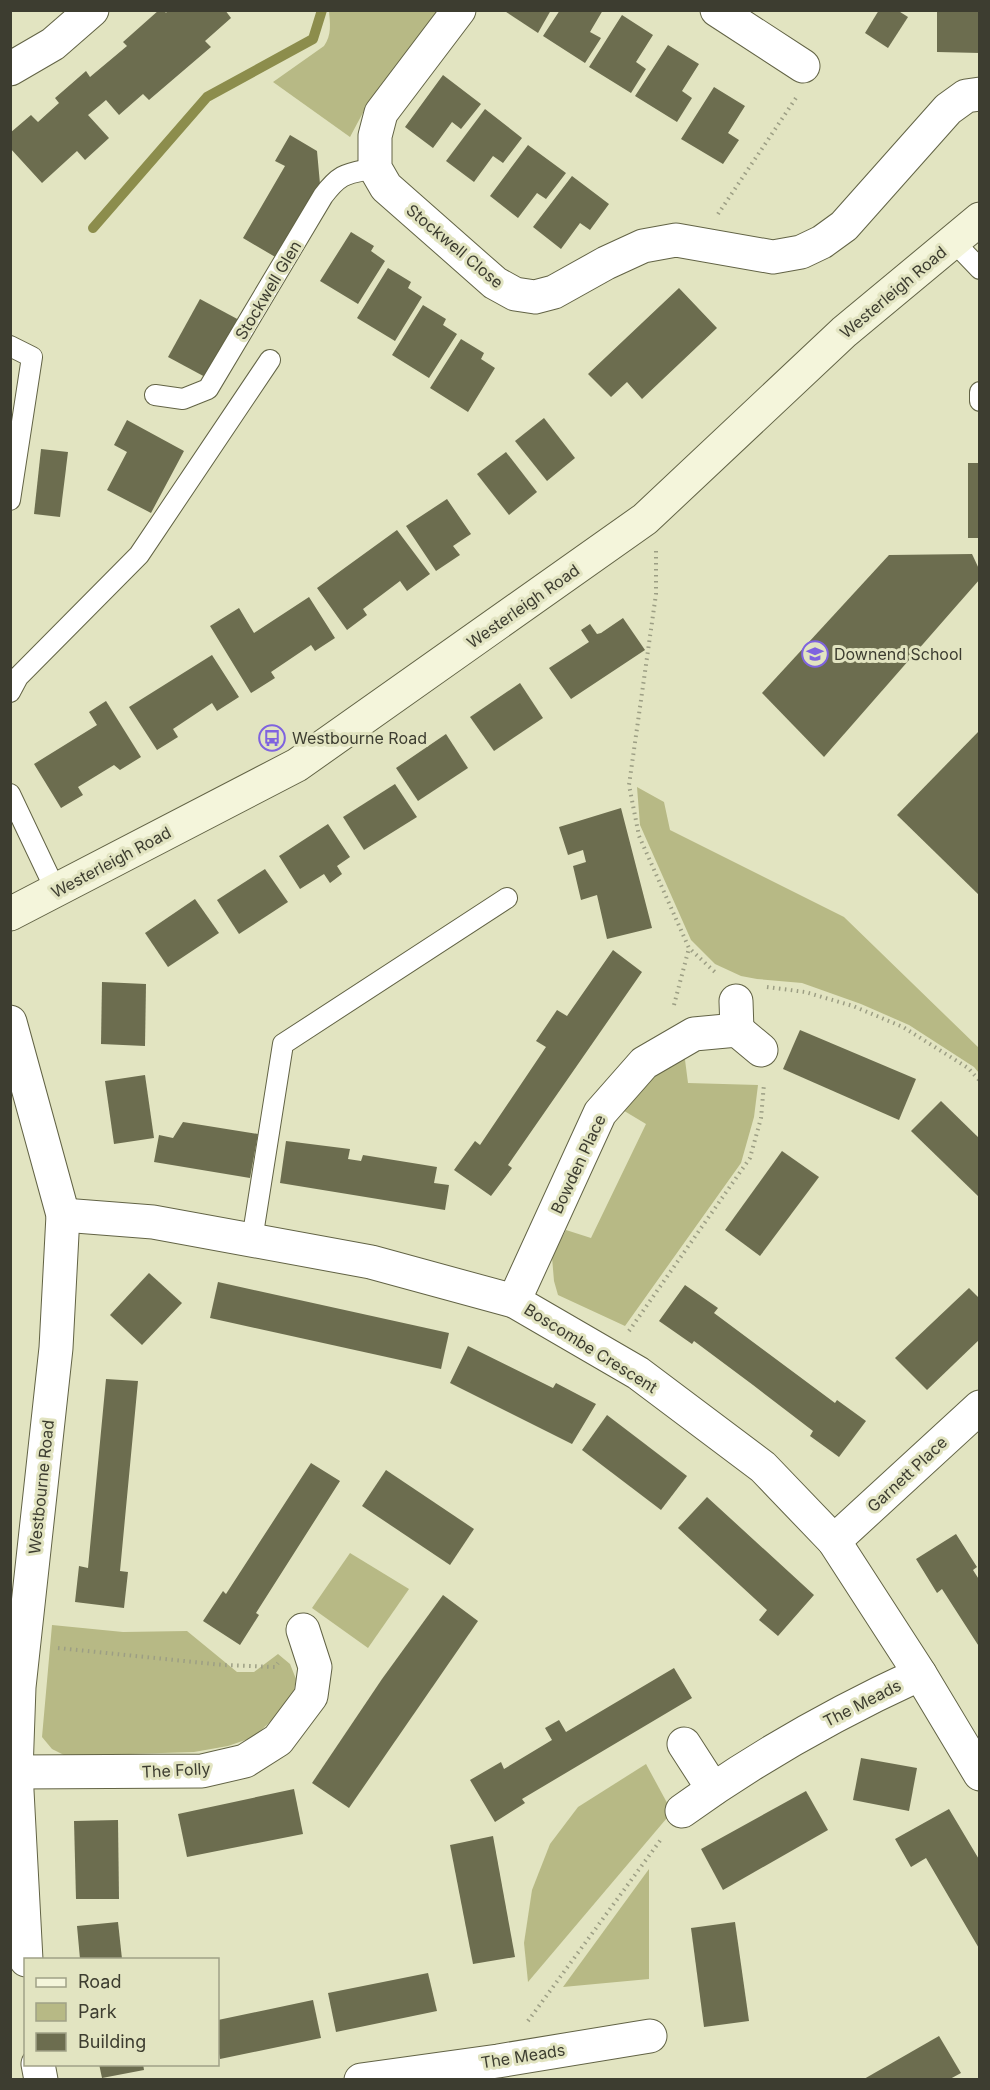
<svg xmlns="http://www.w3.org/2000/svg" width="990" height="2090" viewBox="0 0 990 2090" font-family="Inter,sans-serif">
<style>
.green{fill:#b7b985}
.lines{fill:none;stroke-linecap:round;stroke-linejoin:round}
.stream{stroke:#8c8d4c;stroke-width:10}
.building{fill:#6c6d4f}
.lane-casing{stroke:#626345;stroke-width:22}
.street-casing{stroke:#626345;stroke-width:35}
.secondary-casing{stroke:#626345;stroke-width:35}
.path{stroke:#9c9e84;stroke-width:4;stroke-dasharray:1.5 4.5;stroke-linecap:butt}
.lane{stroke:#fff;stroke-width:20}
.street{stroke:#fff;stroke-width:33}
.secondary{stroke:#f4f5db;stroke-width:33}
.labels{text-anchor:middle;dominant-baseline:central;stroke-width:6;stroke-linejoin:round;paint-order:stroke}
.street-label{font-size:16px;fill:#3d3d30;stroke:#e2e4c1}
.poi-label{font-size:16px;fill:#3d3d30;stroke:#e2e4c1;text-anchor:start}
</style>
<rect width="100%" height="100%" fill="#e2e4c1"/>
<!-- green -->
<g class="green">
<path d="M329 11H437L366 107 350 137 273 82 324 46C332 35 330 23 329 11Z"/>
<path d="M637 787 664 802 670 830 844 917 979 1048V1073L974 1067 909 1025 861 1004 802 983 757 979 741 976 715 964 691 940 640 825Z"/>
<path d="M684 1052 688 1083 758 1085 754 1117 741 1163 625 1326 558 1295 554 1281 552 1257 566 1230 591 1238 646 1124 621 1109 652 1073Z"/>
<path d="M350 1553 409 1589 368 1648 312 1608Z"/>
<path d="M52 1625 123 1632 187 1631 237 1672H254L278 1654 290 1664 296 1679 292 1701 254 1737 228 1746 194 1752 66 1756 52 1749 42 1737Z"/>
<path d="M646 1764 672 1812 528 1982 524 1943 532 1890 550 1844 578 1807Z"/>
<path d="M649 1869V1979L563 1987Z"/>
</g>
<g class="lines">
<!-- stream -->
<path class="stream" d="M93 228 207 97 313 39 322 10"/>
</g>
<!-- building -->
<g class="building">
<path d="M159 10H164L166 13 168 10H225L231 18 205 41 211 47 149 100 143 94 119 115 106 100 99 106 88 115 109 138 85 160 77 151 42 183 10 148V133L31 115 38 122 59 103 55 98 86 71 90 77 127 46 123 42Z"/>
<path d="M503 10H551L538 33Z"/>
<path d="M560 10H603L590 32 601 38 585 63 543 36Z"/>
<path d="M879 10H897L908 17 888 48 865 33Z"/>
<path d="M937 10H980V53L937 52Z"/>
<path d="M622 15 653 35 636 62 646 69 631 93 589 67Z"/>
<path d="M668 45 699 64 682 91 692 98 677 122 635 96Z"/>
<path d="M443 75 481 104 461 129 452 122 433 148 405 127Z"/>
<path d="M714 87 745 106 728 133 739 140 723 164 681 139Z"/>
<path d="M485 109 522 138 503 163 493 156 474 182 446 161Z"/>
<path d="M290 135 317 151 320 184 277 258 243 238 285 166 275 161Z"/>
<path d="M528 145 566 173 546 199 537 193 518 218 490 196Z"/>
<path d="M572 176 609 204 590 230 580 223 561 249 533 227Z"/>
<path d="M351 232 374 246 371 251 385 261 358 304 320 281Z"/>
<path d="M388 268 411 282 408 288 422 297 395 341 357 318Z"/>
<path d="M679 288 717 328 642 399 627 382 611 397 588 374Z"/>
<path d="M200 299 241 321 207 378 168 357Z"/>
<path d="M423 305 446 319 443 325 457 334 429 378 392 355Z"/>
<path d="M461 339 484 353 481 359 495 368 468 412 430 388Z"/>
<path d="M544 418 575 458 547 481 515 441Z"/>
<path d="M127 420 184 451 151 513 107 490 127 452 114 445Z"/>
<path d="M41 449 68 452 60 517 34 514Z"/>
<path d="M506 452 537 492 509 515 477 474Z"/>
<rect x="968" y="463" width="12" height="75"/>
<path d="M447 499 471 534 453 546 460 555 436 571 406 526Z"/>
<path d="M397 530 430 574 407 591 400 581 363 609 367 615 347 630 317 588Z"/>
<path d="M972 554 980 571V579L824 757 762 693 889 555Z"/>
<path d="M309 597 335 638 315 651 311 645 271 672 275 678 251 693 210 626 239 608 254 633Z"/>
<path d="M623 618 645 650 571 699 549 668 589 642 581 630 590 624 597 634 601 633Z"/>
<path d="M212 655 239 697 217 711 212 703 173 729 178 737 157 750 129 707Z"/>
<path d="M520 683 543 718 494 751 470 717Z"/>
<path d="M106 701 141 757 120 770 114 765 78 787 83 795 61 808 34 764 97 725 89 712Z"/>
<path d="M980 730V896L897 815Z"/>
<path d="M446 734 468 768 418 801 396 768Z"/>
<path d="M395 784 417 817 364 850 343 817Z"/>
<path d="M621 808 652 928 607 939 597 895 581 900 573 866 586 862 583 850 568 855 559 827Z"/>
<path d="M328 824 350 857 337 866 342 874 330 883 324 874 300 889 279 856Z"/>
<path d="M265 869 288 902 239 934 217 900Z"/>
<path d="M195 899 219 933 168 967 145 933Z"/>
<path d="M613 950 642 972 508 1165 512 1168 491 1196 454 1170 475 1141 480 1145 546 1047 536 1041 557 1010 567 1016Z"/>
<path d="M102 982 146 984 145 1046 101 1044Z"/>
<path d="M800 1030 916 1079 899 1120 783 1069Z"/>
<path d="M145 1075 154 1138 114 1144 105 1081Z"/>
<path d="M941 1101 980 1139V1198L911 1131Z"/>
<path d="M183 1122 258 1134 250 1178 154 1162 159 1135 173 1138Z"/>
<path d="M286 1141 350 1149 348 1159 361 1161 363 1155 437 1167 434 1183 449 1185 445 1210 280 1183Z"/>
<path d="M782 1151 819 1177 760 1256 725 1230Z"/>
<path d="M149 1273 182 1303 142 1345 110 1315Z"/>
<path d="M218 1282 449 1333 441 1369 210 1318Z"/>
<path d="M685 1285 718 1308 714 1313 835 1403 837 1400 866 1421 839 1457 810 1436 813 1431 753 1385 694 1341 692 1344 659 1321Z"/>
<path d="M969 1288 980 1299V1339L927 1390 895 1358Z"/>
<path d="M468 1346 553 1388 556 1383 596 1404 572 1444 450 1383Z"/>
<path d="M106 1379 138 1381 120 1571 128 1572 124 1608 75 1602 79 1566 88 1568Z"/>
<path d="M607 1415 687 1476 661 1510 582 1450Z"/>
<path d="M311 1463 340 1481 256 1613 259 1615 240 1645 203 1621 223 1591 226 1594Z"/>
<path d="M386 1470 474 1529 450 1565 362 1506Z"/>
<path d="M707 1497 814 1595 778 1636 759 1620 767 1610 678 1528Z"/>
<path d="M956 1534 977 1567 973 1570 980 1581V1648L942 1589 937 1593 916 1559Z"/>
<path d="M443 1595 478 1621 349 1808 312 1783 382 1679Z"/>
<path d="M674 1668 692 1698 522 1799 525 1803 495 1822 470 1780 501 1762 504 1769 552 1740 545 1728 559 1720 566 1732Z"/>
<path d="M861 1758 917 1768 909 1811 853 1800Z"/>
<path d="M294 1789 303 1834 187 1857 178 1814Z"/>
<path d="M806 1791 828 1830 723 1890 701 1849Z"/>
<path d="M949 1809 980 1861V1950L926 1858 911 1867 895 1839Z"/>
<path d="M118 1820 119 1899H76L74 1821Z"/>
<path d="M493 1836 515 1957 473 1964 450 1845Z"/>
<path d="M118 1922 122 1959H80L77 1926Z"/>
<path d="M735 1922 749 2021 704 2027 691 1928Z"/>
<path d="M428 1973 437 2011 336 2032 328 1993Z"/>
<path d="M313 2000 321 2038 220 2059 218 2048V2020Z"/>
<path d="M939 2036 961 2073 950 2079H864Z"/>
<path d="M99 2064H143L144 2070 102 2078Z"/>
</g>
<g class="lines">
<!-- lane casing -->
<g class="lane-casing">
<g id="lane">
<path d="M953 241 980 269"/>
<path d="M10 346 32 357 10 500"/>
<path d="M980 392V401"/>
<path d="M155 395 183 399 208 389 323 196C341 172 347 174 375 168"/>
<path d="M10 692 18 677 139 555 270 360"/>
<path d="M10 794 56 891"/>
<path d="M252 1240 283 1044 507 898"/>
</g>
</g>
<!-- street casing -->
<g class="street-casing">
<g id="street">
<path d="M459 10 381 113 375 136V168L386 187 495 283 515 294 535 297 554 292 606 263 643 246 676 240 773 257 801 252 822 242 844 226 948 109 966 96 980 94"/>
<path d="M717 10 803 66"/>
<path d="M10 69 53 44 92 10"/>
<path d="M736 1001 737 1030"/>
<path d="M10 1022 63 1215 56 1348 19 1687 16 1772 26 1960"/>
<path d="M63 1215 153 1222 371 1262 514 1301 638 1373 763 1467 834 1541 920 1674 980 1774"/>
<path d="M514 1301 600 1113 644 1063 694 1034 737 1030 761 1050"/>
<path d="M834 1541 980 1407"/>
<path d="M684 1744 713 1789"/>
<path d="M16 1772 202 1771 245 1761 278 1740 311 1696 315 1667 303 1630"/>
<path d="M682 1811C757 1757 837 1712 920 1674"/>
<path d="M38 2064 41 2080"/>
<path d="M361 2080 498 2061 650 2036"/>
</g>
</g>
<!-- secondary casing -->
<g class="secondary-casing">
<path id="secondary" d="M10 914 297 765 645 519 844 332 980 219"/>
</g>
<!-- path -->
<g class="path">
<path d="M718 214 796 98"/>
<path d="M656 551V594L629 785 639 836 689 948 717 974"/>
<path d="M767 987 805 992 853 1006 903 1027 968 1068 980 1081"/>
<path d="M674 1005 689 948"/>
<path d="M629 1331 750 1158 761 1118 764 1084"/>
<path d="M58 1648 223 1665 275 1667 278 1663"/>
<path d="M528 2021 662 1838"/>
</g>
<!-- lane -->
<use href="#lane" class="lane"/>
<!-- street -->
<use href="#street" class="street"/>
<!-- secondary -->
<use href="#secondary" class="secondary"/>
</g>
<!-- icons -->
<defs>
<g id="school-ring" transform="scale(1.35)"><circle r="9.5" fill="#e2e4c1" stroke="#7f63df" stroke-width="1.5"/><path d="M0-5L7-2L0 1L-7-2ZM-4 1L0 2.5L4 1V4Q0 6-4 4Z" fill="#7f63df"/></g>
<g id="bus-ring" transform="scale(1.35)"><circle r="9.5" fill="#e2e4c1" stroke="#7f63df" stroke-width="1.5"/><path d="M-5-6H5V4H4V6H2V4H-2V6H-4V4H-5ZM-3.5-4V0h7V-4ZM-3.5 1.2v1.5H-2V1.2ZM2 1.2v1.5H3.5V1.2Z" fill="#7f63df"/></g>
</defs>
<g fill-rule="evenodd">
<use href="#school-ring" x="815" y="654"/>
<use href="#bus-ring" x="272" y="738"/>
</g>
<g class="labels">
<!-- street labels -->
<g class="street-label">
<text transform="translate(455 246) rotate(40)">Stockwell Close</text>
<text transform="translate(268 290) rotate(-59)">Stockwell Glen</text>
<text transform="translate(893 292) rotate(-40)">Westerleigh Road</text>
<text transform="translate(523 606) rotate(-35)">Westerleigh Road</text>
<text transform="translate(111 862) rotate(-28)">Westerleigh Road</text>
<text transform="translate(578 1164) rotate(-65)">Bowden Place</text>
<text transform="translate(591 1348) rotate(32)">Boscombe Crescent</text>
<text transform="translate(907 1474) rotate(-43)">Garnett Place</text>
<text transform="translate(41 1487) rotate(-84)">Westbourne Road</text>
<text transform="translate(862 1703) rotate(-27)">The Meads</text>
<text transform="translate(176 1770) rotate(-3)">The Folly</text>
<text transform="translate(523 2056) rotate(-9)">The Meads</text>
</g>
<!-- poi labels -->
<g class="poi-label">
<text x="834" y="654">Downend School</text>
<text x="292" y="738">Westbourne Road</text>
</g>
</g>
<!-- border -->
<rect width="990" height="2090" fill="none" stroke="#3d3d30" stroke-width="24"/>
<!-- legend -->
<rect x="24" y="1958" width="195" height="108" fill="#e2e4c1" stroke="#a0a187" stroke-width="1.5"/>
<rect x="36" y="1978" width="30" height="9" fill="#f4f5db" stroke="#a0a187" stroke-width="1.5"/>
<text x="78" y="1988" font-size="18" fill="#3d3d30">Road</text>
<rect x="36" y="2003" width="30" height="18" fill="#b7b985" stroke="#a0a187" stroke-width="1.5"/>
<text x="78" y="2018" font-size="18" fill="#3d3d30">Park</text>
<rect x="36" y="2033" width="30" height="18" fill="#6c6d4f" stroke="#a0a187" stroke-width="1.5"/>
<text x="78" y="2048" font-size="18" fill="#3d3d30">Building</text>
</svg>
